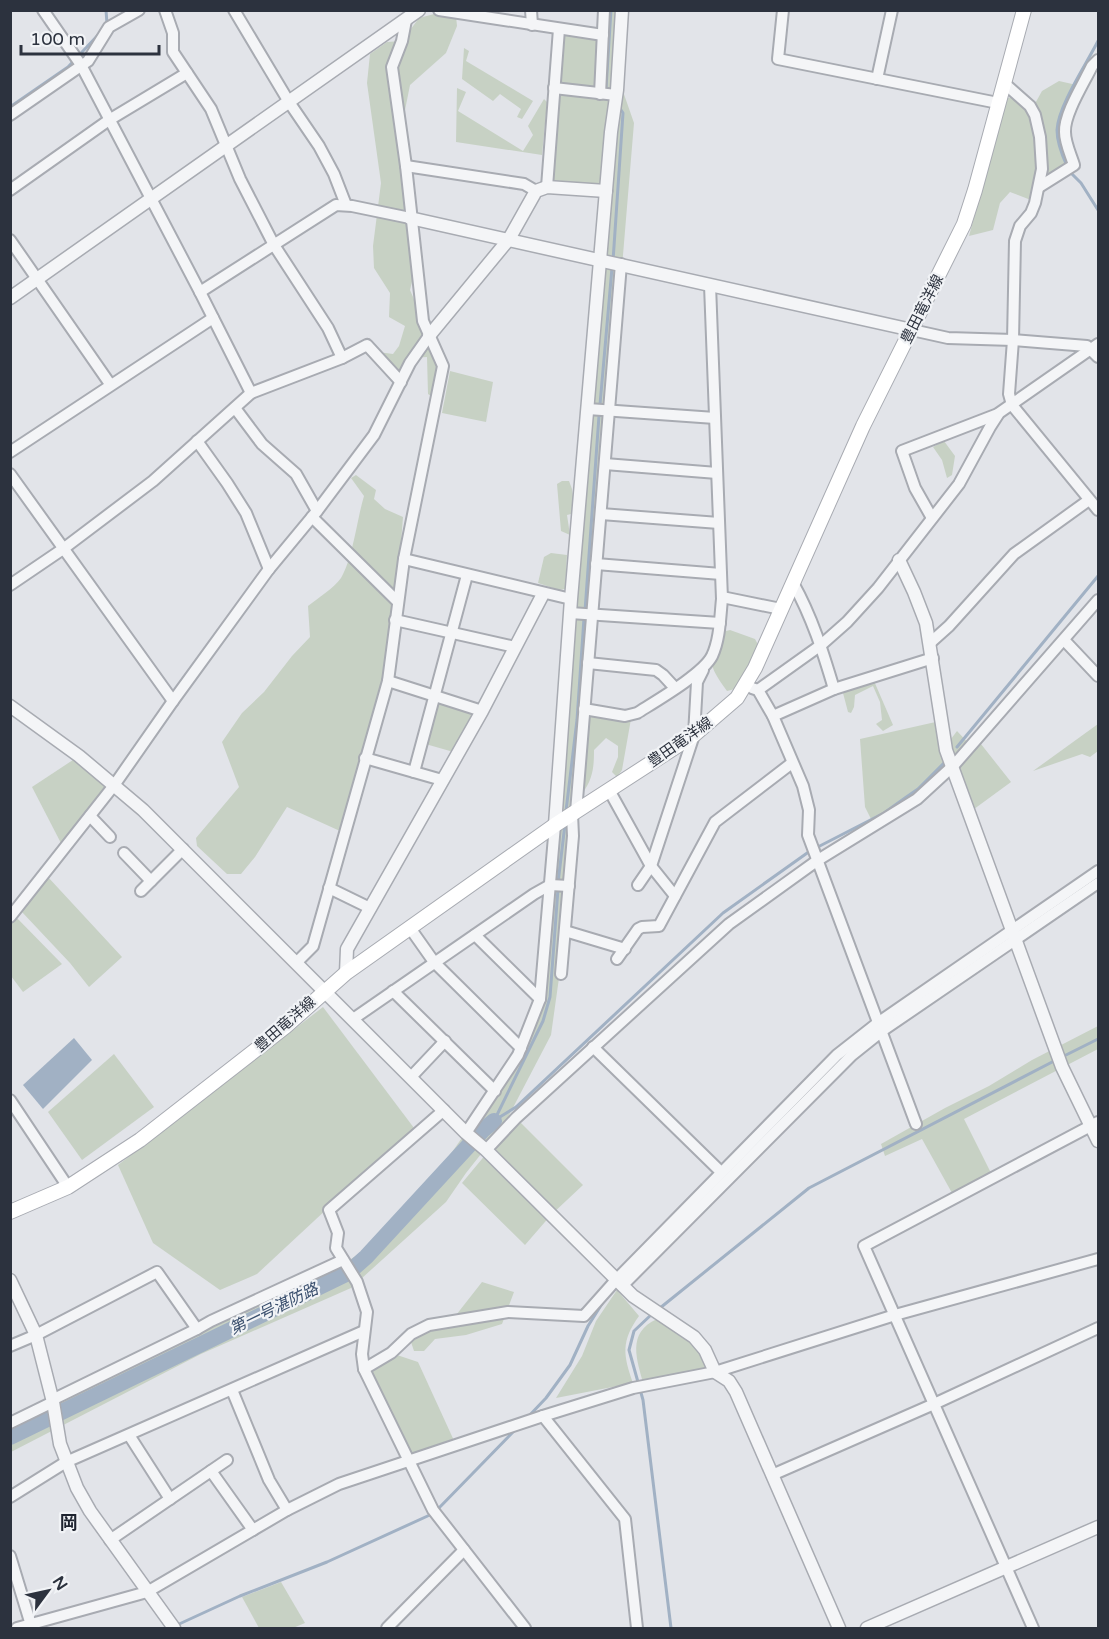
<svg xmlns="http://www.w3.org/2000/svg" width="1109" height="1639" viewBox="0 0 1109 1639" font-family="'Varela Round','Noto Sans JP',sans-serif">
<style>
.green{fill:#c7d1c4}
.water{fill:#a1b1c4}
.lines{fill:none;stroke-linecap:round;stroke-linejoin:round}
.stream{stroke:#a1b1c4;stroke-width:3}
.river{stroke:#a1b1c4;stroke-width:16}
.minor-casing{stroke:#a8abb2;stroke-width:14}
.tertiary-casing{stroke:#a8abb2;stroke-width:15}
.secondary-casing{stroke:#a8abb2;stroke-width:16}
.minor{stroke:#f4f5f7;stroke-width:10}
.tertiary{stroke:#f4f5f7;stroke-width:12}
.secondary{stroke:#fff;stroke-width:14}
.labels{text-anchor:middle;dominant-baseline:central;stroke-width:4.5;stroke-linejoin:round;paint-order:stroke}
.street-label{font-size:15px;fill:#2c323e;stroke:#f1f3f6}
.water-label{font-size:16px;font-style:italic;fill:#3b506e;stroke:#f1f3f6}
.quarter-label{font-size:18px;font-weight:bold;fill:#1e232f;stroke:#f1f3f6}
</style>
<rect width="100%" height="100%" fill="#e2e4e9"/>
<!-- green -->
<g class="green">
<path d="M604 11H622L618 77 634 123 584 723 591 714 631 719 622 770 617 777 612 772 618 757V746L606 738 594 750C594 767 593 779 582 794L580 768 565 935 551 1035 504 1125 466 1173 446 1202 351 1288 201 1354 11 1452V1423L345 1263 360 1253 419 1194 448 1158 506 1074 540 993 606 191 547 187 562 33 600 38Z"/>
<path d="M438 13 456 16 457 26 446 53 410 85 397 150 407 178 416 265 410 290 441 362 431 396 428 394 427 357 411 358 400 379 378 352 393 354 399 346 405 326 389 317 390 293 374 268 373 246 381 183 367 83 370 54 387 42 402 41 419 18Z"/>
<path d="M464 48 469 51 466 61 533 101 522 119 517 117 521 109 500 94 493 101 462 79Z"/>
<path d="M1059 81 1081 86 1065 129 1073 162 1039 187 1036 202 1010 192 1000 203 993 230 969 236 1000 122 1008 98 1018 95 1032 109 1042 91Z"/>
<path d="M457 88 466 92 458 111 523 151 533 135 528 126 544 99 547 102 542 155 456 142Z"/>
<path d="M450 371 493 382 486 422 442 413Z"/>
<path d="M944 441 955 456 952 475 947 478 942 460 933 447Z"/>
<path d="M356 475 376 490 374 499 385 509 403 517 395 620 388 681 340 831 287 807 255 857 241 874H227L197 846 196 838 239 787 222 742 242 713 264 692 292 656 310 637 308 606C318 598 334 588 341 578 353 558 357 519 364 496L351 478Z"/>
<path d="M562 481H569L572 489 575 513 567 515 570 535 561 531 557 484Z"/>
<path d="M551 553 567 555 565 589 559 590 538 583 544 557Z"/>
<path d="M730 630 755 639 762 652 735 689 727 691C707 663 709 663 722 632Z"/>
<path d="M874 681 893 725 883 731 876 724 882 720 880 702 873 686 855 695 854 707 851 713 848 712 843 693 850 688Z"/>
<path d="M439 697 482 711 457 753 422 743Z"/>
<path d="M940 721 947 748 951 739 957 731 971 746 977 739 1011 782 970 812 954 765 917 799 874 825 865 807 860 739Z"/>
<path d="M1098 724V751L1090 757 1082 754 1033 771Z"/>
<path d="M79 756 115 784 64 849 32 787Z"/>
<path d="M47 876 122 957 89 987 70 963 22 912Z"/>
<path d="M13 914 62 964 23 992 11 976 10 917Z"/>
<path d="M323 1007 414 1128 257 1274 220 1290 153 1243 118 1165Z"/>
<path d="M1098 1026V1049L964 1119 991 1173 952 1193 922 1139 885 1156 881 1144 945 1108 989 1086 1032 1060Z"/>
<path d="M114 1054 154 1107 82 1160 48 1112Z"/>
<path d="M516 1118 583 1185 551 1215 525 1245 462 1183Z"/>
<path d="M482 1282 514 1292 502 1324 466 1335 435 1339 424 1351H414L409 1336 453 1319Z"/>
<path d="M617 1290 639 1316C621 1341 623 1355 633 1383L556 1398 582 1356 596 1321Z"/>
<path d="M657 1319 695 1345 708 1369 644 1386C637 1360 626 1333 657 1319Z"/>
<path d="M391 1353 418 1362 456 1445 412 1460 364 1369Z"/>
<path d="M281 1582 305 1623 293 1628H259L242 1597Z"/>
</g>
<!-- water -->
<path class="water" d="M74 1038 92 1060 43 1109 23 1085Z"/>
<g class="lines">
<!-- stream -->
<g class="stream">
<path d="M106 10 107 24"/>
<path d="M608 92 606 88 611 10"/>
<path d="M10 107 68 67 99 34"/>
<path d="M1067 166C1062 155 1057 142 1057 130 1058 106 1087 63 1098 41"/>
<path d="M1070 172 1081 183 1098 210"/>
<path d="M613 261 623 113 619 107"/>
<path d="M585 611 599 416 612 268"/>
<path d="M957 747 1098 576"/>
<path d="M566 811 577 720 584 618"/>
<path d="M558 883 565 824"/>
<path d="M1062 1057 1098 1039"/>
<path d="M495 1120 516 1107 723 913 810 851 884 813 905 798 918 789 944 763"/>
<path d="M494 1121 543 1021 550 997 558 889"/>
<path d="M660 1308 809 1188 1056 1060"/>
<path d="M652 1314 634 1331 629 1350 643 1400 671 1628"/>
<path d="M527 1418 546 1398 570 1365 588 1326 605 1299"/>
<path d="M437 1510 514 1431"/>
<path d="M177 1625 240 1596 327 1562 432 1514"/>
</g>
<!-- river -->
<path class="river" d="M10 1437 348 1273 366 1257 483 1130 494 1121"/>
<!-- minor casing -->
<g class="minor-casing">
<g id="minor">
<path d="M43 10 81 65 200 292 251 393"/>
<path d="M165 10 173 33V52L211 109 240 179 274 245 328 328 342 358"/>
<path d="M234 10 289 102 319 146 334 174 346 205"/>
<path d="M439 10 603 35"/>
<path d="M531 10 532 25"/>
<path d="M783 10 778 59 998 103"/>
<path d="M877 79 892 10"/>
<path d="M1004 83 1030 106 1035 115 1040 137 1042 169 1035 203 1031 213 1020 226 1015 241 1013 340 1009 394 1012 405 1098 510"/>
<path d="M554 88 616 95"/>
<path d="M600 94 604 10"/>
<path d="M10 115 88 61 109 27 139 10"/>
<path d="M406 166 524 184 536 191"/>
<path d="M547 187 559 29"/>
<path d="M1039 187 1074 165C1071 155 1065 143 1065 132 1064 114 1084 83 1092 66L1098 60"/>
<path d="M10 190 109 120 187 73"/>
<path d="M10 240 110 384"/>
<path d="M200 292 336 205 352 206 410 218"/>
<path d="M912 330 948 338 1013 340 1087 346 1098 357"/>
<path d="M235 408 262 444 296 474 317 511"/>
<path d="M588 409 715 418"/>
<path d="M197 441 227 483 246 513 269 569"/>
<path d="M10 452 213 318"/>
<path d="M605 464 717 473"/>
<path d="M10 474 173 701"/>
<path d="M601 514 719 523"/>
<path d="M312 517 397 601"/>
<path d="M932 518 915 488 902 451 998 414"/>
<path d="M404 559 571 599"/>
<path d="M596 564 721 574"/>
<path d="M793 583C812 617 823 652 834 689"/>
<path d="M10 585 63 549 153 481 251 393 342 358 367 345 401 382"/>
<path d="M722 597 781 609"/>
<path d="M570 613 720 623"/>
<path d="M395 620 515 647"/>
<path d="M1064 640 1098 676"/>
<path d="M930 643 949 626 1014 554 1089 500"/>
<path d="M588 663 656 670 663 675 675 688"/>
<path d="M388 681 482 711"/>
<path d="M752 688 758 690 773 716 803 786 809 810 808 835 916 1124"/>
<path d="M758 690 821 645 847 622 878 588 959 484 990 427 999 413 1098 344"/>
<path d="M584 709 625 716 637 713C656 701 703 674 712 656 720 639 720 618 722 599L710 285"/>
<path d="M773 716 834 689 933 658"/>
<path d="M365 758 442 780"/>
<path d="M414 772 467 575"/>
<path d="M609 790 651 866 675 896"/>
<path d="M576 812 621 264"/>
<path d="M90 816 110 837"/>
<path d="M124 853 151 881"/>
<path d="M638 885 651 866 694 735 697 682 703 670"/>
<path d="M329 888 370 908"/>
<path d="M141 891 183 849"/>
<path d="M10 917 115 784 173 701 269 569 317 511 374 435 410 363 429 336"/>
<path d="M410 928 434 962 521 1048"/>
<path d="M565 931 625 949"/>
<path d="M475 935 540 999"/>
<path d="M617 959 638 929 642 927 659 926 715 822 792 763"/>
<path d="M297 962 313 946 388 681 404 559 443 366 423 321 406 166 392 67 402 41 406 20"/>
<path d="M561 974 573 836 572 814"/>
<path d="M393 991 495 1091"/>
<path d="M353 1019 534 894 550 885 569 886"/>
<path d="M593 1047 721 1172"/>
<path d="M411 1077 445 1041"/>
<path d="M10 1100 68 1187"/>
<path d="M444 1110 329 1210 338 1233 336 1248 357 1282 367 1312 362 1354 364 1369 433 1510 525 1628"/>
<path d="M466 1133 518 1055 540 999 555 825"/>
<path d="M486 1150 516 1118 729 924 818 860 917 799 954 765 1098 600"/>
<path d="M622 1286 852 1055 882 1031 1098 883"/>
<path d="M10 1346 36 1335 157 1272 197 1329"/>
<path d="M364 1369 391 1353 411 1334 429 1325 508 1312 584 1316 616 1280 837 1055 879 1022 1098 871"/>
<path d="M232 1390 269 1480 287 1510"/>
<path d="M52 1400 197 1329 211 1321 343 1260"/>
<path d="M543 1416 625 1519 637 1628"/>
<path d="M10 1423 53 1402"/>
<path d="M129 1435 170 1499"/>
<path d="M211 1471 253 1530"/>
<path d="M772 1475 934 1404 1098 1328"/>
<path d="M10 1497 66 1462 364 1331"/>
<path d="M110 1540 227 1460"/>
<path d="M10 1556 31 1625"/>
<path d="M17 1628 147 1592 287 1510 339 1484 543 1416 633 1388 715 1372 895 1315 1098 1259"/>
<path d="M387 1628 464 1550"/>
<path d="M1033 1628 864 1246 1098 1122"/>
</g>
</g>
<!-- tertiary casing -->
<g class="tertiary-casing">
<g id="tertiary">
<path d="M410 218 912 330"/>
<path d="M10 298 419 10"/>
<path d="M429 336 509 239 536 191 547 187 606 191"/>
<path d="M899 560 914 592 926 623 946 750 1062 1067 1098 1141"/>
<path d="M10 706 79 756 143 810 466 1133 486 1150 633 1296 694 1337 705 1350 715 1372 729 1381 736 1392 839 1628"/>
<path d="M555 825 571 599 611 132 617 90 622 10"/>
<path d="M346 973 347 949 482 711 543 594"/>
<path d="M10 1280 36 1335 53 1402 60 1444 77 1488 90 1511 174 1628"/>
<path d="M867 1628 1098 1527"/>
</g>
</g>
<!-- secondary casing -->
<g class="secondary-casing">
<path id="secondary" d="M10 1212 68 1187 140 1140 285 1027 346 973 555 825 694 735 737 698 755 668 863 426 964 224 975 190 1024 10"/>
</g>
<!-- minor -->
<use href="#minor" class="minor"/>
<!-- tertiary -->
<use href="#tertiary" class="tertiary"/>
<!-- secondary -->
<use href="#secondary" class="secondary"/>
</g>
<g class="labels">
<!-- street labels -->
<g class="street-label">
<text transform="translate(922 309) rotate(-63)">豊田竜洋線</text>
<text transform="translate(680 742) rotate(-35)">豊田竜洋線</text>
<text transform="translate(285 1024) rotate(-41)">豊田竜洋線</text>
</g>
<!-- water labels -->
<g class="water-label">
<text transform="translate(274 1309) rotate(-26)">第一号湛防路</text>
</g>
<!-- quarter labels -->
<g class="quarter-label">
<text x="69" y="1523">岡</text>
</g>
</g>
<!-- border -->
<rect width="1109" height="1639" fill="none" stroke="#2c323e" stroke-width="24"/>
<!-- north arrow -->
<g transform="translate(48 1591) rotate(57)" stroke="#f1f3f6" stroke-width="4.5" paint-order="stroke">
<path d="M0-4.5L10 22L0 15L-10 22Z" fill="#2c323e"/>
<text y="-9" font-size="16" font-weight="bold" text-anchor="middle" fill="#2c323e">N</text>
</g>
<!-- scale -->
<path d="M21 45v9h138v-9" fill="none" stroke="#2c323e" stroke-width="3"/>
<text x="30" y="45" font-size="18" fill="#2c323e" stroke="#f1f3f6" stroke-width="4.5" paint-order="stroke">100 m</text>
</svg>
